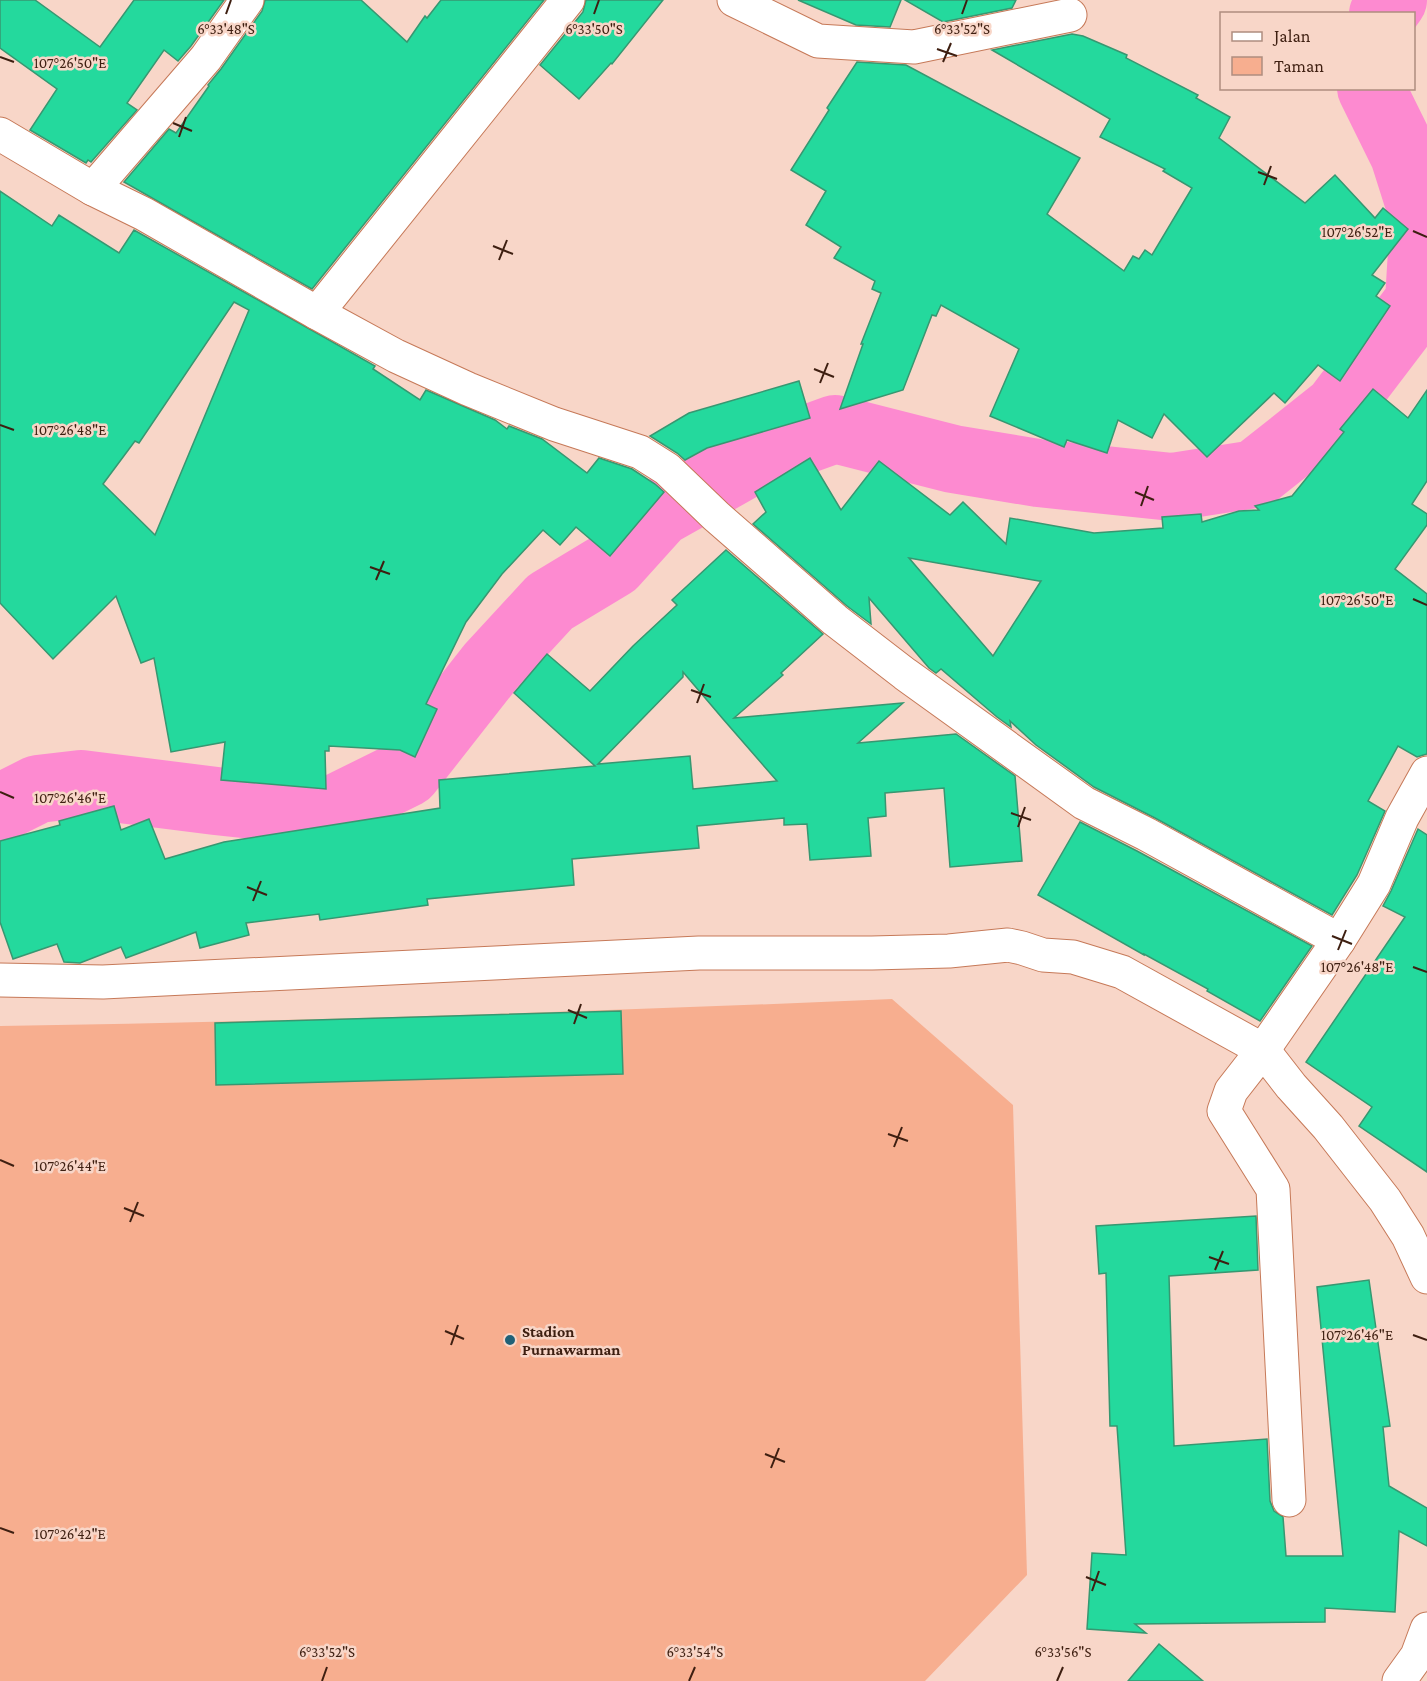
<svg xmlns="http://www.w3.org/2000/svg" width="1427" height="1681" viewBox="0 0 1427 1681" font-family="'Crimson Pro',serif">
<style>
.green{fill:#f7ae8f}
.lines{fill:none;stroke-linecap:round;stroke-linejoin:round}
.river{stroke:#fd8ad0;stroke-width:68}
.building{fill:#24d99d;stroke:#379771;stroke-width:1.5;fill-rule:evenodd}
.minor-casing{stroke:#c67958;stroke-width:35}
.minor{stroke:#fff;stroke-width:33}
.ticks{fill:none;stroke:#3e1f11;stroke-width:2}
.poi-dot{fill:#216177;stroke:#f8d6c8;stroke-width:2}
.labels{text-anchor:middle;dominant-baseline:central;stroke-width:5;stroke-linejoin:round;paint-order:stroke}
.poi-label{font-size:16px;font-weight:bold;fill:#3e1f11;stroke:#f8d6c8;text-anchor:start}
.ticks-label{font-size:15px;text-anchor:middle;fill:#3e1f11;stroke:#f8d6c8;stroke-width:5;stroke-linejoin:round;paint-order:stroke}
</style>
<rect width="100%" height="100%" fill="#f8d6c8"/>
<!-- green -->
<path class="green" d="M892 999 1013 1105 1027 1575 925 1681H0V1026C298 1021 595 1012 892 999Z"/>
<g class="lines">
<!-- river -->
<g class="river">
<path d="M1383 14 1393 0"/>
<path d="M0 808 38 789 81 784 216 801 326 813 407 773 491 666 550 602 613 564 659 513 760 456 835 429 953 459 1038 473 1172 487 1255 474 1337 409 1419 301 1424 218 1404 155 1371 88"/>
</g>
</g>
<!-- building -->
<g class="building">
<path d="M0 0H35L100 47 134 0H224L191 46 178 61 164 50 127 103 137 110 91 162 88 160 86 163 30 130 57 89 0 48Z"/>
<path d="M265 0H361L407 42 425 16 427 18 441 0H544L312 289 124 182 169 129 176 133 209 86 208 85 221 69 262 11Z"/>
<path d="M586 0H663L612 64 611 63 579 99 540 65 583 12Z"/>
<path d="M798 0H901L890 27 856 25Z"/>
<path d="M905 0H1016L1012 8 943 22Z"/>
<path d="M1072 34 1083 36 1127 55 1126 58 1198 95 1196 98 1230 117 1219 138 1305 203 1335 175 1375 218 1383 208 1408 229 1372 275 1385 283 1376 296 1390 306 1340 381 1318 365 1285 403 1274 393 1207 457 1164 414 1152 438 1118 420 1107 453 1067 440 1064 447 990 416 1019 349 941 305 936 316 932 315 903 390 840 409 863 344H861L881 293 872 289 875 281 834 258 841 247 806 225 826 191 791 170 829 110 827 108 857 62 906 65 1080 158 1047 214 1124 271 1133 256 1139 259 1145 250 1152 255 1192 188 1163 171 1165 169 1100 137 1110 119 992 50Z"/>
<path d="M0 191 52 226 59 215 119 253 134 230 375 366 373 369 420 400 426 390 495 420 507 429 509 426 542 439 587 473 599 458 632 469 655 484 664 492 610 556 576 527 560 545 543 530 502 574 466 622 426 704 437 709 415 757 400 750 329 746V751H325L326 789 221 780 225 742 171 752 154 658 141 663 116 596 53 659 0 603ZM234 302 249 310 155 535 103 484 135 441 139 443Z"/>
<path d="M799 381 810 418 707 448 685 460 677 453 650 436 689 413Z"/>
<path d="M1373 389 1408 418 1427 390V481L1412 504 1427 514V525L1395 569 1427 594V754L1417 757 1398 746 1368 801 1385 811 1357 875 1332 915 1155 818 1094 787 1036 745 1010 721 1011 727 997 717 941 669 936 673 929 668 869 598 871 624 847 606 753 524 766 512 755 492 810 458 841 510 879 461 950 515 963 502 1006 544 1010 518 1094 533 1163 528 1162 517 1201 514 1202 522 1239 511 1259 510 1255 506 1292 496 1344 432 1340 429ZM909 558 1039 581H1041L993 656Z"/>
<path d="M726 550 823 634 781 673 783 675 734 718 903 703 858 743 956 734 1015 776 1022 861 950 867 944 788 885 793 886 816 868 818 871 856 810 860 807 824 784 825V818L697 826 699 848 572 859 574 885 427 899 428 905 320 920 319 914 246 923 249 935 200 948 196 932 126 958 121 947 80 963 64 962 57 944 13 959 0 922V841L60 825 59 821 114 806 121 830 149 819 165 859 224 842 440 808 439 780 595 766 514 693 547 654 590 691 633 646 677 605 672 600ZM683 672 723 719 777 781 693 789 690 756 598 764 683 677Z"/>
<path d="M1080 822 1137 851 1312 946 1260 1021 1207 991 1208 989 1144 954V955L1038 895Z"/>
<path d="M1418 829 1427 835V1172L1359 1126 1372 1107 1306 1062 1405 917 1383 906 1391 891Z"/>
<path d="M621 1011 623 1074 216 1085 215 1023Z"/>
<path d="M1256 1216 1258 1270 1169 1276 1174 1446 1267 1439 1270 1501 1274 1511 1283 1517 1286 1556H1343L1317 1287 1369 1280 1390 1426 1383 1427 1389 1486 1427 1508V1546L1399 1531 1395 1612 1325 1608V1622L1135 1624 1146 1633 1087 1629 1092 1553 1126 1555 1117 1426H1110L1106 1273 1099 1274 1096 1226Z"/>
<path d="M1159 1644 1203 1681H1128Z"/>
</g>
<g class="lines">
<!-- minor casing -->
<g class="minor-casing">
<g id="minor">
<path d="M734 0 818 41 914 47 1070 15"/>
<path d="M0 134 93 189 206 58 247 0"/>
<path d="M93 189 144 214 317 313 396 356 468 389 554 424 640 452 667 469 716 516 835 620 905 674 1084 803 1146 834 1339 940"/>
<path d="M317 313 568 0"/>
<path d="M0 980 103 982 699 953H872L949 951 1008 945 1022 948 1043 955 1073 957 1122 972 1263 1050 1291 1086 1328 1127 1385 1200 1408 1236 1427 1277"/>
<path d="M1289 1500 1273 1189 1224 1111 1231 1091 1263 1050 1339 940 1374 884 1402 818 1427 773"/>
<path d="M1399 1681 1417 1656 1427 1629"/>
</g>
</g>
<!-- minor -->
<use href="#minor" class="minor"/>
</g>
<!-- ticks -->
<path class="ticks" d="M226 14 231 0M594 14 599 0M962 14 967 0M937 49 957 56M0 57 14 62M943 62 951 43M173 123 192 131M179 137 186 117M1258 172 1277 179M1264 185 1271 166M1413 231 1427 237M493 246 513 254M499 260 507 240M814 369 834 377M820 383 828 363M0 425 14 430M1135 492 1154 500M1141 506 1148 486M370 567 390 574M376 580 384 561M1413 599 1427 605M691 690 711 697M697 703 704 684M0 792 14 798M1011 813 1031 820M1018 827 1025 807M247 887 267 895M253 901 261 881M1332 936 1352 944M1338 950 1346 930M1413 967 1427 972M568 1010 587 1018M574 1024 581 1004M888 1134 908 1141M894 1147 902 1127M0 1160 14 1166M124 1208 144 1216M130 1222 138 1202M1209 1257 1229 1264M1215 1270 1223 1251M445 1331 464 1339M1413 1335 1427 1340M451 1345 458 1325M765 1454 785 1462M771 1468 779 1448M0 1528 14 1533M1086 1577 1106 1585M1092 1591 1099 1571M322 1681 327 1667M689 1681 695 1667M1057 1681 1063 1667"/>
<!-- markers -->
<circle class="poi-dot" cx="510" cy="1340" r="6"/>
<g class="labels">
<!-- poi labels -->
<g class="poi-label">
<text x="522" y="1331">Stadion<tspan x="522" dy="18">Purnawarman</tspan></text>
</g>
</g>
<g class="ticks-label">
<text x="226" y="34">6°33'48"S</text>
<text x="594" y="34">6°33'50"S</text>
<text x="962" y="34">6°33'52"S</text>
<text x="70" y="68">107°26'50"E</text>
<text x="1357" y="237">107°26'52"E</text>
<text x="70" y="435">107°26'48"E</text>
<text x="1357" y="605">107°26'50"E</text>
<text x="70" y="803">107°26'46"E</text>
<text x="1357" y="972">107°26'48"E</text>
<text x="70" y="1171">107°26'44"E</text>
<text x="1357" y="1340">107°26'46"E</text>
<text x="70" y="1539">107°26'42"E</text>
<text x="327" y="1657">6°33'52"S</text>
<text x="695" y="1657">6°33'54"S</text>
<text x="1063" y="1657">6°33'56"S</text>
</g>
<!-- legend -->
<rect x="1220" y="12" width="195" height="78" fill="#f8d6c8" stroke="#ae8d7f" stroke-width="1.5"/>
<rect x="1232" y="32" width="30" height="9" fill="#ffffff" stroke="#ae8d7f" stroke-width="1.5"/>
<text x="1274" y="42" font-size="18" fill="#3e1f11">Jalan</text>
<rect x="1232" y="57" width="30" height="18" fill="#f7ae8f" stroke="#ae8d7f" stroke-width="1.5"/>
<text x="1274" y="72" font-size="18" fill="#3e1f11">Taman</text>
</svg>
